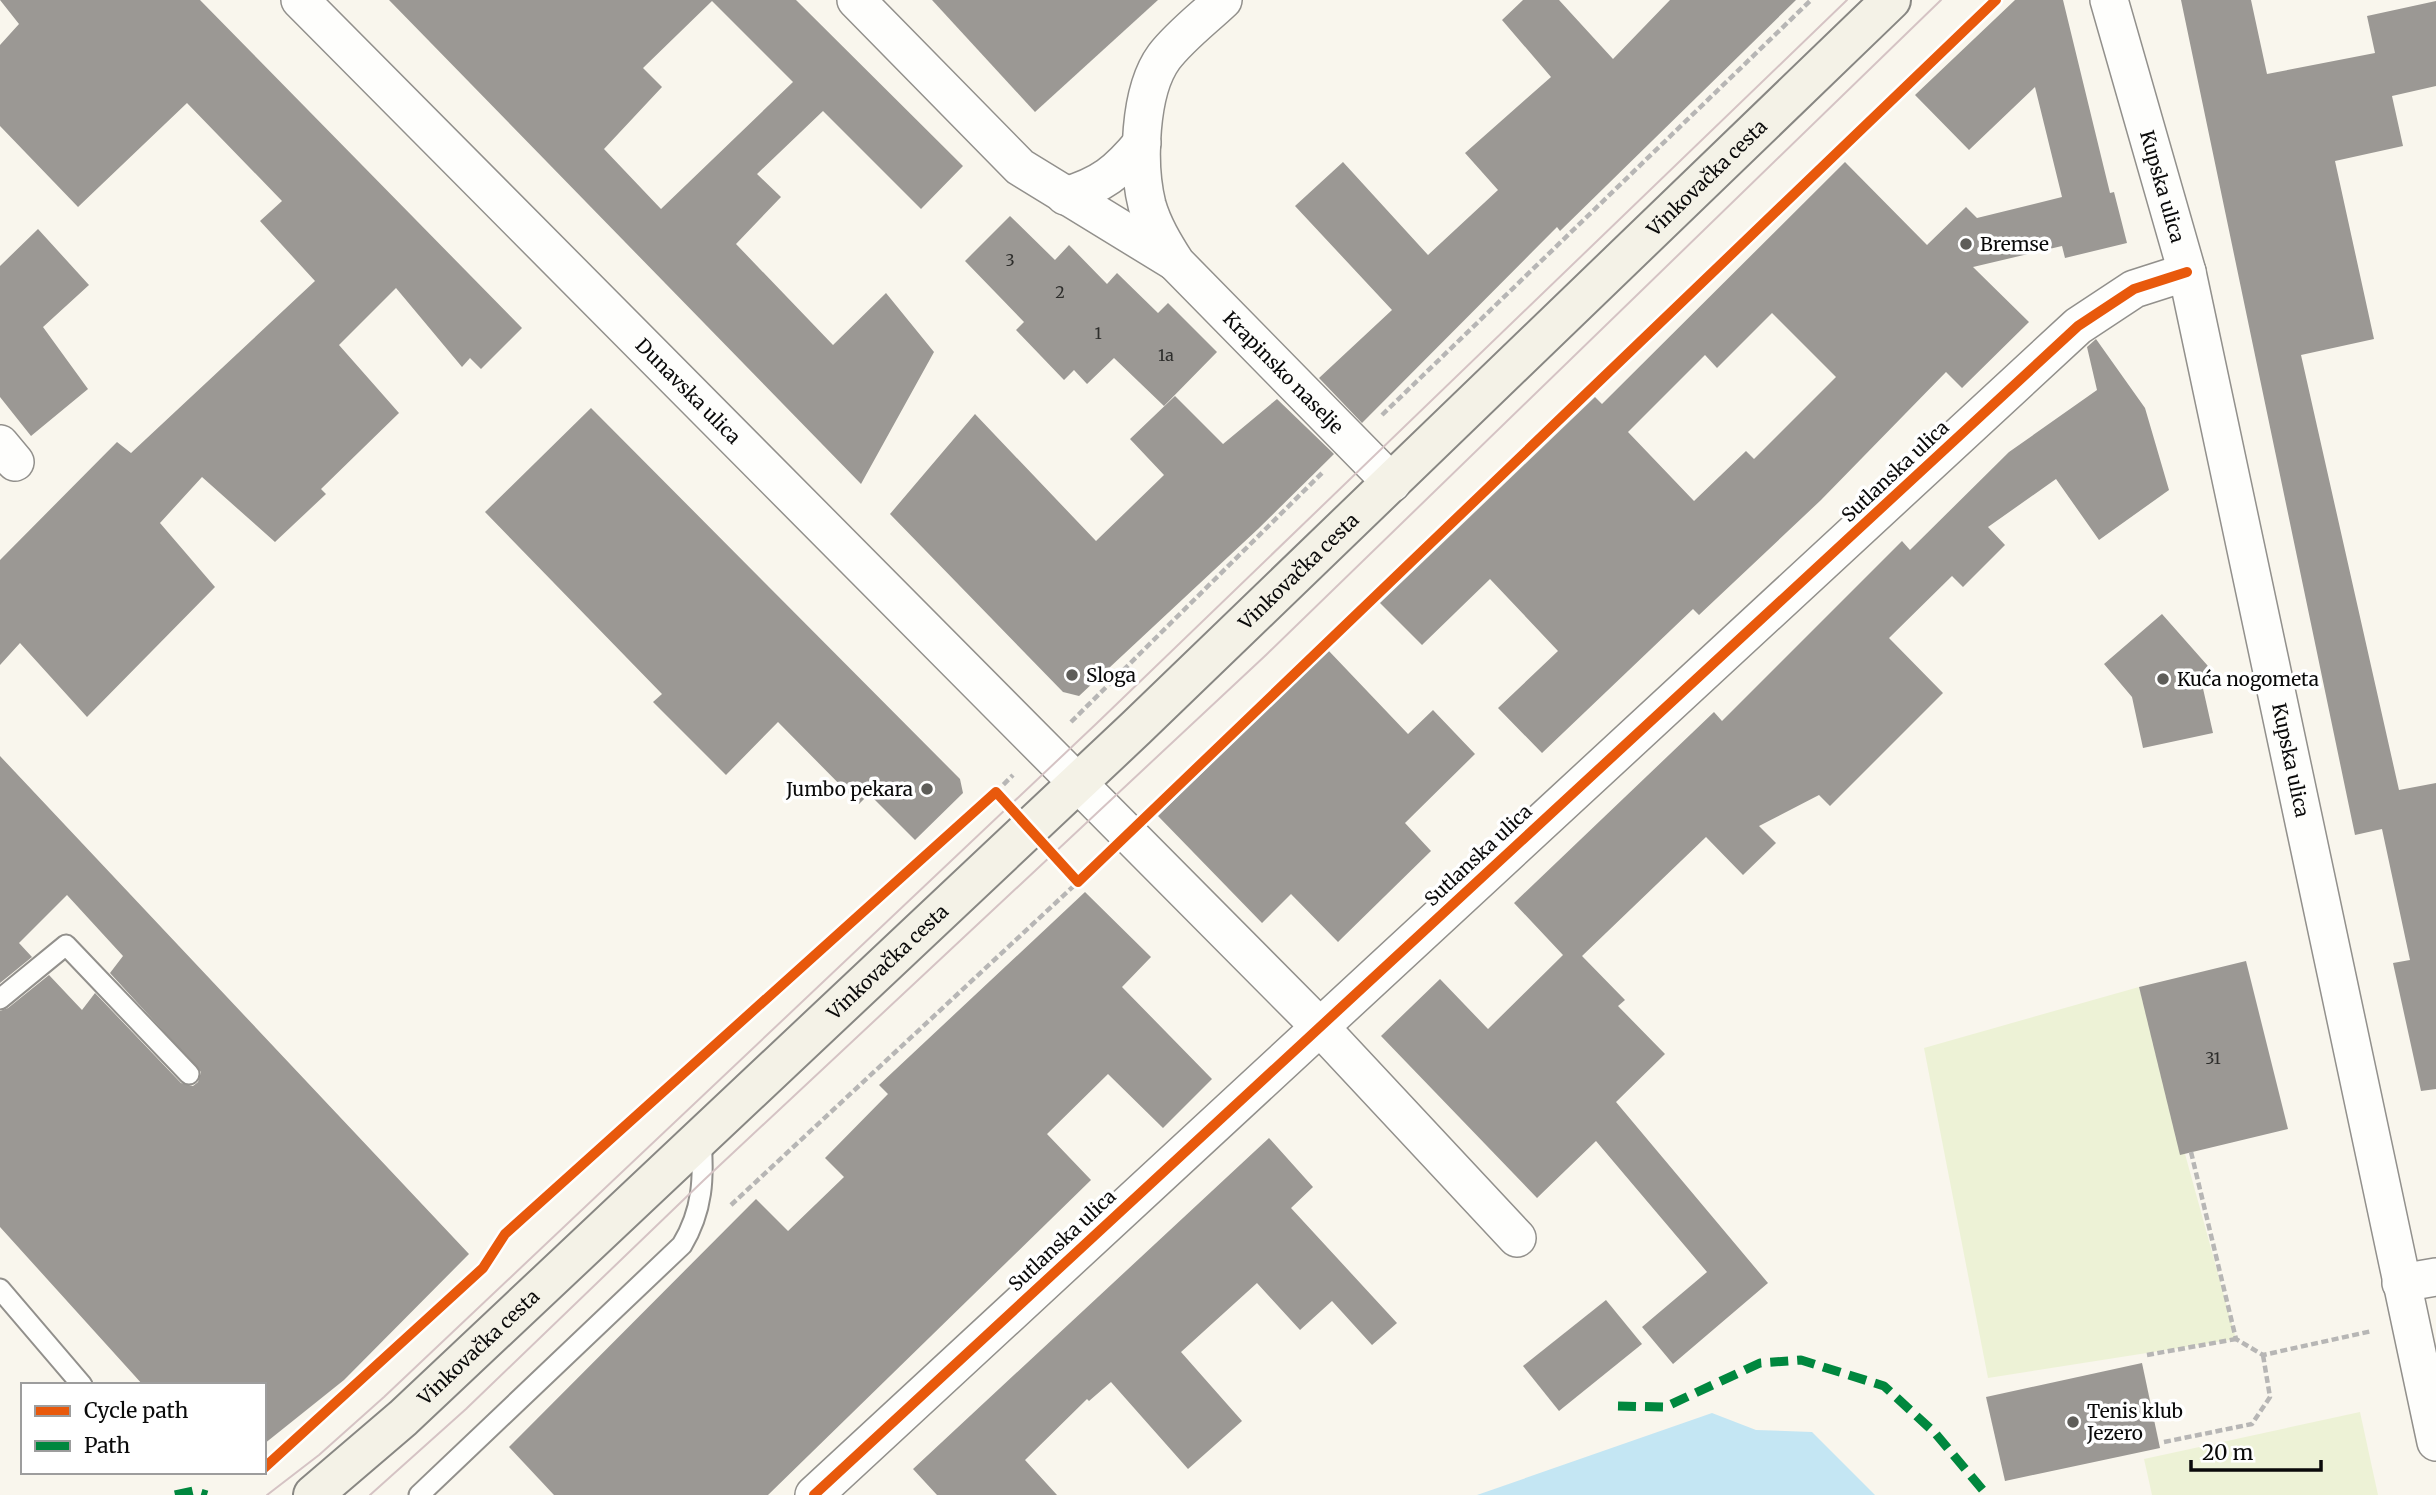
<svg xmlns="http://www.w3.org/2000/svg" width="2436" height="1495" viewBox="0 0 2436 1495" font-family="Merriweather,serif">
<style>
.pitch{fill:#edf2d6}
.water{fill:#c4e6f3}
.building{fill:#9b9894;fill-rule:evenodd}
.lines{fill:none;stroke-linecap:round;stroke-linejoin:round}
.service-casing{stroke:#92908c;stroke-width:23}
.minor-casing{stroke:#92908c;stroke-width:40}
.secondary-casing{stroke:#888783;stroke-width:42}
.path{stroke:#b7b6b5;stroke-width:4.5;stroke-dasharray:7 3.5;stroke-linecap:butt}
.service{stroke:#fefefc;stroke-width:19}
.minor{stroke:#fefefc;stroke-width:37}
.secondary{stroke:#f4f2e7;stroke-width:38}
.tram{stroke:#d5c3c4;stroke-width:2}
.quiet{stroke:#00873e;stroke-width:9;stroke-dasharray:18 9;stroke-linecap:butt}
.cycleway-casing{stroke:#fff;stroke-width:15}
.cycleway{stroke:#e8590c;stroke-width:10}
.poi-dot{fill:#5e5d59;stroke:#fff;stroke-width:2.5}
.labels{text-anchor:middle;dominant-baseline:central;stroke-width:7;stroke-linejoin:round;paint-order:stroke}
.number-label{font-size:16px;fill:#2e2e2c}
.street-label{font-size:19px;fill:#0a0a0a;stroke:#fff}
.poi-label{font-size:19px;fill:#0a0a0a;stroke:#fff;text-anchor:start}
</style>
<rect width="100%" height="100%" fill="#f9f6ed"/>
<!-- pitch -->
<g class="pitch">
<path d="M2139 987 2236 1339 1988 1378 1924 1048Z"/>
<path d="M2360 1412 2378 1495H2152L2144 1459Z"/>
</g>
<!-- water -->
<path class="water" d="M1712 1413 1756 1430 1812 1432 1875 1495H1477Z"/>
<!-- building -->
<g class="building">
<path d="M0 0H200L522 328 481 369 470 358 462 367 396 288 339 345 399 413 321 489 326 494 275 542 202 477 160 523 215 587 87 717 20 643 0 665V560L117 442 131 453 315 281 260 221 282 201 187 103 78 207 0 126V45L19 24Z"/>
<path d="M389 0H796L963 166 921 209 823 111 757 174 781 197 736 244 833 345 886 293 934 352 861 484ZM712 1 793 82 661 209 604 149 662 87 643 68Z"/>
<path d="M932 0H1158L1035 112Z"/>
<path d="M1523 0H1559L1613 59 1670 0H1796L1560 231 1557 227 1362 423 1319 378 1392 310 1295 206 1343 162 1428 255 1498 190 1465 153 1551 77 1502 20Z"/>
<path d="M2015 0H2063L2110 193 2114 192 2127 243 2065 258 2062 246 1973 267 2029 322 1962 388 1946 372 1821 500 1699 615 1693 609 1542 753 1498 708 1558 651 1490 579 1422 645 1380 603 1595 397 1602 404 1845 162 1927 245 1966 207 1977 218 2062 197 2035 87 1969 150 1915 95ZM1772 313 1836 377 1754 459 1746 451 1694 501 1628 432 1705 355 1717 368Z"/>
<path d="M2181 0H2251L2267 74 2375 53 2367 16 2436 1V86L2392 96 2403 146 2335 161 2374 339 2301 355 2399 790 2436 783V1089L2421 1091 2393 963 2410 960 2382 829 2355 835Z"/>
<path d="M1010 216 1055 260 1069 245 1107 284 1117 273 1158 313 1168 303 1217 352 1164 406 1114 358 1087 384 1074 370 1064 380 1016 330 1024 322 965 261Z"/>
<path d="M38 229 89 285 43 327 88 389 31 436 0 397V266Z"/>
<path d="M2096 339 2145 408 2169 490 2099 540 2056 479 1988 527 2005 545 1963 587 1952 576 1889 638 1943 693 1830 806 1819 795 1759 826 1776 843 1743 875 1706 837 1582 956 1625 1000 1618 1006 1665 1054 1616 1102 1768 1283 1673 1364 1642 1327 1707 1272 1596 1141 1537 1198 1381 1036 1440 979 1488 1029 1563 955 1514 903 1714 712 1722 721 1902 541 1910 550 2009 452 2097 390 2087 347Z"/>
<path d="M1175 396 1223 444 1277 399 1334 454 1258 529 1079 696 1063 692 890 514 975 414 1096 541 1164 475 1130 439Z"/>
<path d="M591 408 960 779 963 793 915 840 869 794 859 804 778 722 726 775 653 702 662 694 485 512Z"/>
<path d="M2162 614 2215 674 2202 684 2213 733 2143 748 2132 697 2104 664Z"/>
<path d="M1328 650 1408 734 1433 710 1475 754 1405 823 1431 851 1338 942 1291 894 1262 923 1158 816Z"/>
<path d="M0 756 469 1254 344 1380 264 1444V1385H143L0 1227V1011L8 1008 49 975 82 1010 95 993 181 1083 193 1086 198 1082 201 1072 110 973 123 956 67 895 19 943 32 957 0 983Z"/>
<path d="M1085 892 1151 957 1122 987 1212 1079 1163 1128 1108 1074 1047 1134 1091 1180 768 1495H554L509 1447 756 1199 788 1231 844 1177 825 1158 888 1094 879 1085Z"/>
<path d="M2246 961 2288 1129 2180 1155 2139 987Z"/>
<path d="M1269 1138 1313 1187 1291 1208 1397 1323 1372 1345 1332 1301 1300 1330 1257 1283 1181 1352 1242 1421 1188 1469 1111 1382 1089 1401 1087 1399 1025 1460 1057 1495H937L913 1469Z"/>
<path d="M1606 1300 1642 1344 1559 1411 1523 1366Z"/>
<path d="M2142 1363 2160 1448 2005 1481 1986 1397Z"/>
</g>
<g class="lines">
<!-- service casing -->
<g class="service-casing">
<g id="service">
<path d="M0 999 66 945 189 1074"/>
<path d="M0 1289 82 1385"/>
<path d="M419 1495 682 1245C703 1210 704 1178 701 1138"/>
</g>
</g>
<!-- minor casing -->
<g class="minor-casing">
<g id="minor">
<path id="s1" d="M300 0 1319 1026 1517 1238"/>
<path d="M856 0 1020 167 1175 262"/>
<path id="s2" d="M1223 0C1204 18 1180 36 1164 57 1139 91 1137 165 1147 205 1153 226 1164 244 1176 263L1392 483"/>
<path id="s3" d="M2109 0 2187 272 2436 1442"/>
<path d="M1065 196C1102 185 1118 172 1142 143"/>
<path d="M0 444 15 462"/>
<path d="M2401 1283 2436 1277"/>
<path d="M814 1495 2078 326 2134 289 2187 272"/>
</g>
</g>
<!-- secondary casing -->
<g class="secondary-casing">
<g id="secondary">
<path id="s4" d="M313 1495 403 1418 1136 728 1891 0"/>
</g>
</g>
<!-- path -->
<g class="path">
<path d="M1382 415 1811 0"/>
<path d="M1071 722 1323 472"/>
<path d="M996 792 1013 775"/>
<path d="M2191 1152 2236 1339 2263 1355 2372 1331"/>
<path d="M731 1205 1078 882"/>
<path d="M2147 1355 2236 1339"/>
<path d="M2164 1442 2252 1424 2270 1397 2263 1355"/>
</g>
<!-- service -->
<use href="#service" class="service"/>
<!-- minor -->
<use href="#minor" class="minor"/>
<!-- secondary -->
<use href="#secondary" class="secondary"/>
<!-- tram -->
<g class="tram">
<path d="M267 1495 319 1455 384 1397 1096 724 1847 0"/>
<path d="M370 1495 466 1409 704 1180 1266 655 1941 0"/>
</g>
<!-- quiet -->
<g class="quiet">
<path d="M1618 1406 1665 1407 1760 1363 1801 1360 1884 1386 1935 1433 1987 1495"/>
<path d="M175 1495 193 1491 207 1495"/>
</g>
<!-- cycleway casing -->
<g class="cycleway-casing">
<g id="cycleway">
<path d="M264 1468 483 1268 505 1234 996 792 1078 882 1996 0"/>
<path d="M814 1495 2078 326 2134 289 2187 272"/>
</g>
</g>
<!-- cycleway -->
<use href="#cycleway" class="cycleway"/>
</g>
<!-- markers -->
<g class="poi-dot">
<circle cx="1966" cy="244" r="7"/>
<circle cx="1072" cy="675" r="7"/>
<circle cx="2163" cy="679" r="7"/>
<circle cx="927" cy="789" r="7"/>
<circle cx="2073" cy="1422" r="7"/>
</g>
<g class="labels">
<!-- number labels -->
<g class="number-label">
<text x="1010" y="260">3</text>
<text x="1060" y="292">2</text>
<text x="1098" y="333">1</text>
<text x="1166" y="355">1a</text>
<text x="2213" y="1058">31</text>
</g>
<!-- street labels -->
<g class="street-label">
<text stroke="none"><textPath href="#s4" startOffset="1918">Vinkovačka cesta</textPath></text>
<text stroke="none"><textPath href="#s3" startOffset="194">Kupska ulica</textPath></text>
<text stroke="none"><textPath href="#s2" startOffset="453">Krapinsko naselje</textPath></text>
<text stroke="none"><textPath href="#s1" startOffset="551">Dunavska ulica</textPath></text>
<text transform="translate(1895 471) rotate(-43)">Sutlanska ulica</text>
<text stroke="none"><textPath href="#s4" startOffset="1351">Vinkovačka cesta</textPath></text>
<text stroke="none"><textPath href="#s3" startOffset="782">Kupska ulica</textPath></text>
<text transform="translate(1478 855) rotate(-43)">Sutlanska ulica</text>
<text stroke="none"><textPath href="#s4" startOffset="784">Vinkovačka cesta</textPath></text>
<text transform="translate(1062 1240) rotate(-43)">Sutlanska ulica</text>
<text stroke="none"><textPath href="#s4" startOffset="222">Vinkovačka cesta</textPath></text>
</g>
<!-- poi labels -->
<g class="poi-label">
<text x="1980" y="244">Bremse</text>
<text x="1086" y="675">Sloga</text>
<text x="2177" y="679">Kuća nogometa</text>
<text x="913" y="789" text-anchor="end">Jumbo pekara</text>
<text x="2087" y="1411">Tenis klub<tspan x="2087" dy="22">Jezero</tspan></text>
</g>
</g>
<!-- legend -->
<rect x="21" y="1383" width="245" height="91" fill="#ffffff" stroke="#9d9d9d" stroke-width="2"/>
<rect x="35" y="1406" width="35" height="10" fill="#e8590c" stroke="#9d9d9d" stroke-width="2"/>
<text x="84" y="1418" font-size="21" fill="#0a0a0a">Cycle path</text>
<rect x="35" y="1441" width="35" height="10" fill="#00873e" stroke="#9d9d9d" stroke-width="2"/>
<text x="84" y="1453" font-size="21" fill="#0a0a0a">Path</text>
<!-- scale -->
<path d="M2191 1460v10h130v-10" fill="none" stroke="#0a0a0a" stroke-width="3.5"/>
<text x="2202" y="1460" font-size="21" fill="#0a0a0a" stroke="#ffffff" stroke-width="5" paint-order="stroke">20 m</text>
</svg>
